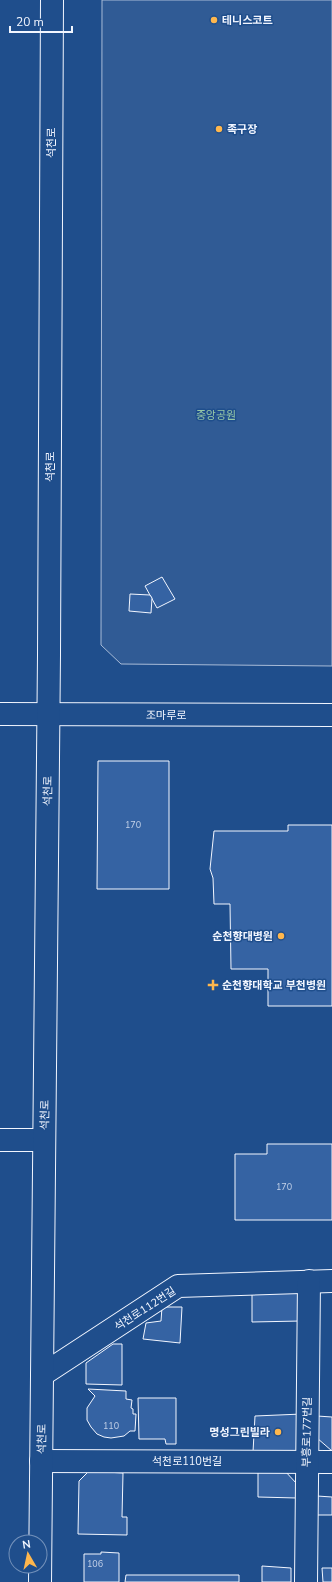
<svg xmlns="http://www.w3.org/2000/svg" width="332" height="1582" viewBox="0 0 332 1582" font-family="'Nunito Sans','Noto Sans KR',sans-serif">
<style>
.built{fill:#305b95;stroke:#a8bbd7}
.building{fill:#3563a3;stroke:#f2f6ff}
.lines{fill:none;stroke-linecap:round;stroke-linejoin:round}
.minor-casing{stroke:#f2f6ff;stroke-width:24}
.minor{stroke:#1f4e8c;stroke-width:22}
.poi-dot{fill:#ffb74d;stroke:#1f4e8c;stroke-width:1.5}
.labels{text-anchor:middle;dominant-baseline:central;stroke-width:3;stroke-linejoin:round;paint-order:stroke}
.number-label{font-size:9px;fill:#c3d1e8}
.poi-label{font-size:11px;font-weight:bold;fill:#f2f6ff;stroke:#1f4e8c;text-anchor:start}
.street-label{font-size:11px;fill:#f2f6ff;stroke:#1f4e8c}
.park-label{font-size:11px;fill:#97c8a6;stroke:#1f4e8c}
</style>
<rect width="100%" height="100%" fill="#1f4e8c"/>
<!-- built -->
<path class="built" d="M102 0H332V666L121 664 101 645Z"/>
<!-- building -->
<g class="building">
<path d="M162 577 175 599 157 608 145 586Z"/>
<path d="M130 594 150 595 152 598 151 613 129 611Z"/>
<path d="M98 761H169V889H97Z"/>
<path d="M288 825H332V1006H268V969H231L230 904H214L213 878 210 869 214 831H288Z"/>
<path d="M267 1144H332V1220H235V1154H267Z"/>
<path d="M294 1290 301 1299V1321L252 1322V1292Z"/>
<path d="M162 1307H182L180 1343 143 1339 146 1323 161 1321Z"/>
<path d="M113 1344H122V1385L86 1384V1363Z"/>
<path d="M88 1389 126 1391V1399L132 1400 131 1408 133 1409V1414H136L135 1431H130L124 1436 111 1438 104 1437 97 1434 91 1427 87 1420V1408L95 1396Z"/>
<path d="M138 1398H176V1444H166L165 1439H139Z"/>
<path d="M302 1414 298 1453 253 1452 255 1416Z"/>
<path d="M317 1416 332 1417V1451L317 1438Z"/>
<path d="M284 1470 297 1484V1498L258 1497V1472Z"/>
<path d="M89 1471 123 1473 122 1517H127V1535L78 1534 79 1481Z"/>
<path d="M317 1496 332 1497V1515H317Z"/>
<path d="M101 1552 119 1553V1582H84V1554H101Z"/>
<path d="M262 1566 291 1568V1582H262Z"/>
<path d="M322 1568H332V1582H323Z"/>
<path d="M126 1575H239V1582H125Z"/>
</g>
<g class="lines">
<!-- minor casing -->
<g class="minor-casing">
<g id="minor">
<path d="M0 714 332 715"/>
<path d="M0 1140H44"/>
<path d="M42 1375 178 1286 332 1281"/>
<path d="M41 1461 332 1462"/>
<path d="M40 1582 49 655 52 0"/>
<path d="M306 1582 309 1281"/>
</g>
</g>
<!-- minor -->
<use href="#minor" class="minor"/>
</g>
<!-- markers -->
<g class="poi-dot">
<circle cx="214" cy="20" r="4"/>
<circle cx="219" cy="129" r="4"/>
<circle cx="281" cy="936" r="4"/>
<path d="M211 979h4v4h4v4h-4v4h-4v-4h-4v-4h4z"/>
<circle cx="278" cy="1432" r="4"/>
</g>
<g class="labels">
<!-- number labels -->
<g class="number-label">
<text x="133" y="825">170</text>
<text x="284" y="1187">170</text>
<text x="111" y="1426">110</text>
<text x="95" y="1564">106</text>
</g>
<!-- poi labels -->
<g class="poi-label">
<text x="222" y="20">테니스코트</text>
<text x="227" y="129">족구장</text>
<text x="273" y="936" text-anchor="end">순천향대병원</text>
<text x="222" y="985">순천향대학교 부천병원</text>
<text x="270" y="1432" text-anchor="end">명성그린빌라</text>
</g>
<!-- street labels -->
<g class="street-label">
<text transform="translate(51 143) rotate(-90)">석천로</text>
<text transform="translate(50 467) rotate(-90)">석천로</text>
<text x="166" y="715">조마루로</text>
<text transform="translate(48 791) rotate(-89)">석천로</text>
<text transform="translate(45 1115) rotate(-89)">석천로</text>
<text transform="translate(145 1309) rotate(-33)">석천로112번길</text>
<text transform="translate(307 1432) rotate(-89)">부흥로177번길</text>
<text transform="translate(42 1439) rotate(-89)">석천로</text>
<text x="187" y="1461">석천로110번길</text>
</g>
<!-- park labels -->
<g class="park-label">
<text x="216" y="415">중앙공원</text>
</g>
</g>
<!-- north arrow -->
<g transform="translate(28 1554) rotate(351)"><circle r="19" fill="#1f4e8c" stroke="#7391ba"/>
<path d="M0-3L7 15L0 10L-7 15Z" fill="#ffb74d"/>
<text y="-6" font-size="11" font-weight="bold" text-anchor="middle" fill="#f2f6ff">N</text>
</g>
<!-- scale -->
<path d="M10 26v6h62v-6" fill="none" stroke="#f2f6ff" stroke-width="2"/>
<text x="16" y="26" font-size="12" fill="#f2f6ff" stroke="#1f4e8c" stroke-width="3" paint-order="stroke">20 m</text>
</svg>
